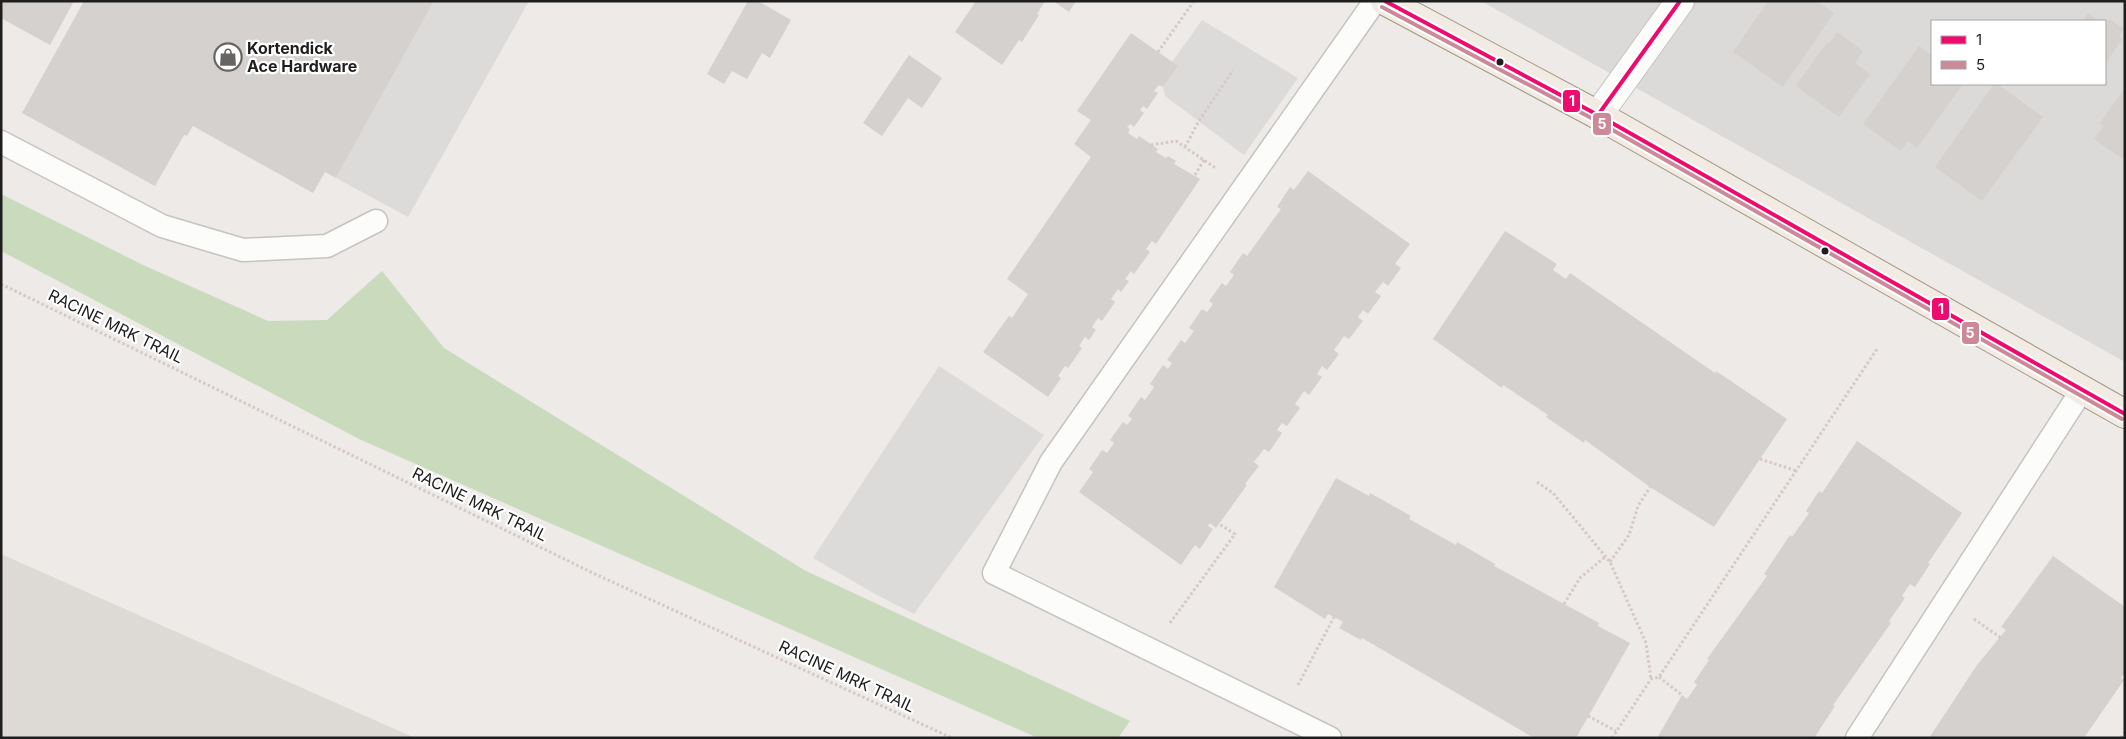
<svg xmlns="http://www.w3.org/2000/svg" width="2126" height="739" viewBox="0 0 2126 739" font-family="Inter,sans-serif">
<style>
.residential{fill:#dcdad8;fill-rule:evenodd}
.airport{fill:#dddad6}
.forest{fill:#c9dbbc}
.parking{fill:#dddbda}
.building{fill:#d4d1ce}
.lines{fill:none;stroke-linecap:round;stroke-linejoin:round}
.service-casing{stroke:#c5c4c3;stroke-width:25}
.minor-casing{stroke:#c5c4c3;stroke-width:30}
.primary-casing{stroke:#a39783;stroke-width:30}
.path{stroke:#d6c8c6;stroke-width:3;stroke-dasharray:2.5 2.5;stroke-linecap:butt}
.service{stroke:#fcfcfb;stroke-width:22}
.minor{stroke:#fcfcfb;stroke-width:28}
.primary{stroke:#f1ebe4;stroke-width:28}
.bus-1-casing{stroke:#fff;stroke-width:8}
.bus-2-casing{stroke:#fff;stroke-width:8}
.bus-1{stroke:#ed0b6d;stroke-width:4}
.bus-2{stroke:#cc8998;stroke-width:4}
.bus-dot{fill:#1e1e1e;stroke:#fff;stroke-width:2}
.labels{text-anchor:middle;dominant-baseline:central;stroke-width:4.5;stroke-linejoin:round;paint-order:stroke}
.poi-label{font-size:16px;font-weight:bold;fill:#1e1e1e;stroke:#fff;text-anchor:start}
.street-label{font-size:16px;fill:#1e1e1e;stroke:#fff}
.line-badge{stroke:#fff;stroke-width:2}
.badge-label{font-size:14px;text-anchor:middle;font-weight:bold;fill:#fff}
</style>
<rect width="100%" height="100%" fill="#edeae7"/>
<!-- residential -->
<path class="residential" d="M1481 1H2125V362L1852 209ZM1932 21H2105V84H1932Z"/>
<!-- airport -->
<path class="airport" d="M1 554 415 738H1Z"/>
<!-- forest -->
<path class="forest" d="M1 194 143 265 268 321 327 320 382 271 444 348 806 571 1130 721 1118 738H1038L359 439 1 251Z"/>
<!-- parking -->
<g class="parking">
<path d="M434 1H529L408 217 336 178Z"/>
<path d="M1202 20 1298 78 1244 155 1165 96 1163 87 1178 66 1172 62Z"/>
<path d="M939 366 1044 435 914 614 875 594 813 558Z"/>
</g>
<!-- building -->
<g class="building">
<path d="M1 1H74L50 45 1 18Z"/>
<path d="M84 1H434L336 178 325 172 313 193 193 126 187 136 184 135 155 186 22 113Z"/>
<path d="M748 1H758L791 20 770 58 762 53 747 79 732 71 724 84 707 74Z"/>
<path d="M976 1H1045L1037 14 1039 15 1022 42 1019 40 1002 65 955 32Z"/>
<path d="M1053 1H1076L1069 12Z"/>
<path d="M1768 1H1817L1834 13 1783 87 1733 52Z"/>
<path d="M2088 13 2099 21H2083Z"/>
<path d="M2109 19 2124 29 2119 36 2123 38 2105 64V25Z"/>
<path d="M1837 32 1863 51 1855 63 1870 74 1839 117 1796 86 1827 42 1829 44Z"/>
<path d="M1131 33 1178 66 1163 87 1159 85 1154 91 1158 93 1147 109 1143 106 1140 110 1144 113 1134 127 1130 124 1127 127 1130 129 1128 133 1137 139 1139 136 1158 149 1156 152 1166 158 1168 156 1176 161 1174 164 1200 179 1156 244 1152 241 1146 249 1150 252 1134 274 1131 271 1125 279 1129 281 1121 292 1118 289 1111 299 1115 302 1102 321 1098 318 1092 327 1096 330 1089 340 1085 337 1079 346 1082 348 1068 368 1065 366 1058 376 1061 378 1048 397 983 352 1009 316 1012 318 1028 294 1007 279 1091 157 1074 144 1091 120 1077 111Z"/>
<path d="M1919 46 1932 55V84H1963L1917 148 1908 141 1901 151 1863 124Z"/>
<path d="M909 55 942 78 922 108 908 98 882 136 863 123Z"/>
<path d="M1994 84H1997L2043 117 1982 201 1935 167Z"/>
<path d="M2125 88V156L2123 159 2094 139 2104 126 2100 123Z"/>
<path d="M1308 171 1410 244 1395 264 1401 268 1388 286 1383 282 1375 292 1381 296 1368 314 1363 310 1358 317 1363 321 1349 339 1344 336 1334 350 1339 354 1327 370 1322 366 1317 374 1322 377 1309 395 1304 391 1295 404 1300 408 1287 426 1282 423 1277 430 1282 433 1269 452 1264 449 1254 462 1259 466 1245 484 1247 485 1216 528 1210 523 1208 526 1213 529 1200 549 1195 545 1181 565 1079 492 1093 472 1089 469 1102 450 1107 453 1114 443 1110 440 1123 422 1127 425 1132 419 1128 416 1141 397 1145 400 1154 387 1150 384 1163 365 1168 369 1172 363 1167 360 1181 340 1185 343 1194 331 1189 328 1202 309 1207 312 1213 304 1209 301 1222 283 1226 286 1234 275 1230 272 1243 253 1247 256 1281 209 1277 207 1290 187 1294 190Z"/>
<path d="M1505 231 1557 264 1553 270 1566 279 1570 273 1715 373 1716 371 1787 419 1714 527 1650 487 1585 440 1584 443 1546 417 1548 415 1503 385 1502 388 1433 339Z"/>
<path d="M1857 441 1962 513 1928 563 1930 564 1915 587 1910 584 1902 596 1905 598 1889 621 1891 623 1833 705 1835 706 1814 738H1657L1682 695 1687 699 1697 685 1694 682 1709 660 1707 659 1767 576 1764 574 1790 535 1792 537 1809 513 1806 511 1819 491 1822 493Z"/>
<path d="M1336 478 1369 496 1370 493 1411 516 1409 519 1456 545 1457 542 1495 564 1494 566 1599 623 1598 626 1630 643 1576 738H1534L1362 638 1361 640 1339 628 1343 622 1334 617 1328 614 1325 619 1274 587Z"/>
<path d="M2053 556 2125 607V672L2121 678 2124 680 2084 738H1929L1977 665 2006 630 2001 627Z"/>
</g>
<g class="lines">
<!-- service casing -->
<g class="service-casing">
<g id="service">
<path d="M1 142 162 226 243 250 327 246 376 221"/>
<path d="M1330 738 994 573 1051 462 1375 1"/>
<path d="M1857 738 2082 390"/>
</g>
</g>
<!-- minor casing -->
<g class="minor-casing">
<path id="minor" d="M1598 115 1680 1"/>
</g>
<!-- primary casing -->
<g class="primary-casing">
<path id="primary" d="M1385 1 1598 115 2125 414"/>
</g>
<!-- path -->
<g class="path">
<path d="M1158 52 1194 1"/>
<path d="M1151 145 1176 141 1217 169"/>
<path d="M1185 147 1199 121 1233 70"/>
<path d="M1195 175 1204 160"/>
<path d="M1 284 595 574 952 738"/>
<path d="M1760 459 1797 471"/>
<path d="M1537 482 1553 493 1610 562 1646 643 1651 679"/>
<path d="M1610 562 1629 535 1638 506 1650 487"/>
<path d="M1564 604 1580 578 1605 557"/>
<path d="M1974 619 2001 638"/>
<path d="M1170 623 1235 534 1219 524"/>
<path d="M1659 677 1682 695"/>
<path d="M1298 685 1334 617"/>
<path d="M1588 716 1616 731"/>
<path d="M1612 738 1651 679 1659 677 1877 349"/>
<path d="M2121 738 2125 732"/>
</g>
<!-- service -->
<use href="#service" class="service"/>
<!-- minor -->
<use href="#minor" class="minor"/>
<!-- primary -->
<use href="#primary" class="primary"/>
<!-- bus-1 casing -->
<g class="bus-1-casing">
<g id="bus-1">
<path d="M1385 1 1598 115 2125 414"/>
<path d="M1598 115 1680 1"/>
</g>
</g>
<!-- bus-2 casing -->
<g class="bus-2-casing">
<path id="bus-2" d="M1382 7 1595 120 2122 419"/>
</g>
<!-- bus-1 -->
<use href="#bus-1" class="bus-1"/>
<!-- bus-2 -->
<use href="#bus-2" class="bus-2"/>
</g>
<!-- icons -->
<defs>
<g id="shop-ring" transform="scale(1.4375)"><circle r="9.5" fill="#fff" stroke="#666564" stroke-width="1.5"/><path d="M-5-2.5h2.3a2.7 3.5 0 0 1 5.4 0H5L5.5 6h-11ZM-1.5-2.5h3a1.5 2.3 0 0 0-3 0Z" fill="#666564"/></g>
</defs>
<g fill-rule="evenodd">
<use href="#shop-ring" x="228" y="57"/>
</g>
<!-- markers -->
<g class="bus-dot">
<circle cx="1500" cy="62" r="4.5"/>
<circle cx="1825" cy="251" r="4.5"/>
</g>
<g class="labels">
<!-- poi labels -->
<g class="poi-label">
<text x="247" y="48">Kortendick<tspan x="247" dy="18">Ace Hardware</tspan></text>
</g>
<!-- street labels -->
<g class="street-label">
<text transform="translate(116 326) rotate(26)">RACINE MRK TRAIL</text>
<text transform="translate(480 504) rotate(26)">RACINE MRK TRAIL</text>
<text transform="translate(847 676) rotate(25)">RACINE MRK TRAIL</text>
</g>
</g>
<g class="line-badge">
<rect x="1562" y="89" width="19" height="24" rx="5" fill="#ed0b6d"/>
<rect x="1592" y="112" width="20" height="24" rx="5" fill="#cc8998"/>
<rect x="1931" y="297" width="19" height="24" rx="5" fill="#ed0b6d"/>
<rect x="1961" y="321" width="19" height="24" rx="5" fill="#cc8998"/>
</g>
<g class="badge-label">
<text x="1572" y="106">1</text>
<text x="1602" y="129">5</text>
<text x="1941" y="314">1</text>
<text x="1970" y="338">5</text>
</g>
<!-- border -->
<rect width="2126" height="739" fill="none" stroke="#1e1e1e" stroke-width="5"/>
<!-- legend -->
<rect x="1931" y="20" width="175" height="65" fill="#ffffff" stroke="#a5a5a5"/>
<rect x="1941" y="36" width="25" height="8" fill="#ed0b6d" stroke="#a5a5a5"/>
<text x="1976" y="45" font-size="15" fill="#1e1e1e">1</text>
<rect x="1941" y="61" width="25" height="8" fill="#cc8998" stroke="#a5a5a5"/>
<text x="1976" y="70" font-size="15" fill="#1e1e1e">5</text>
</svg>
